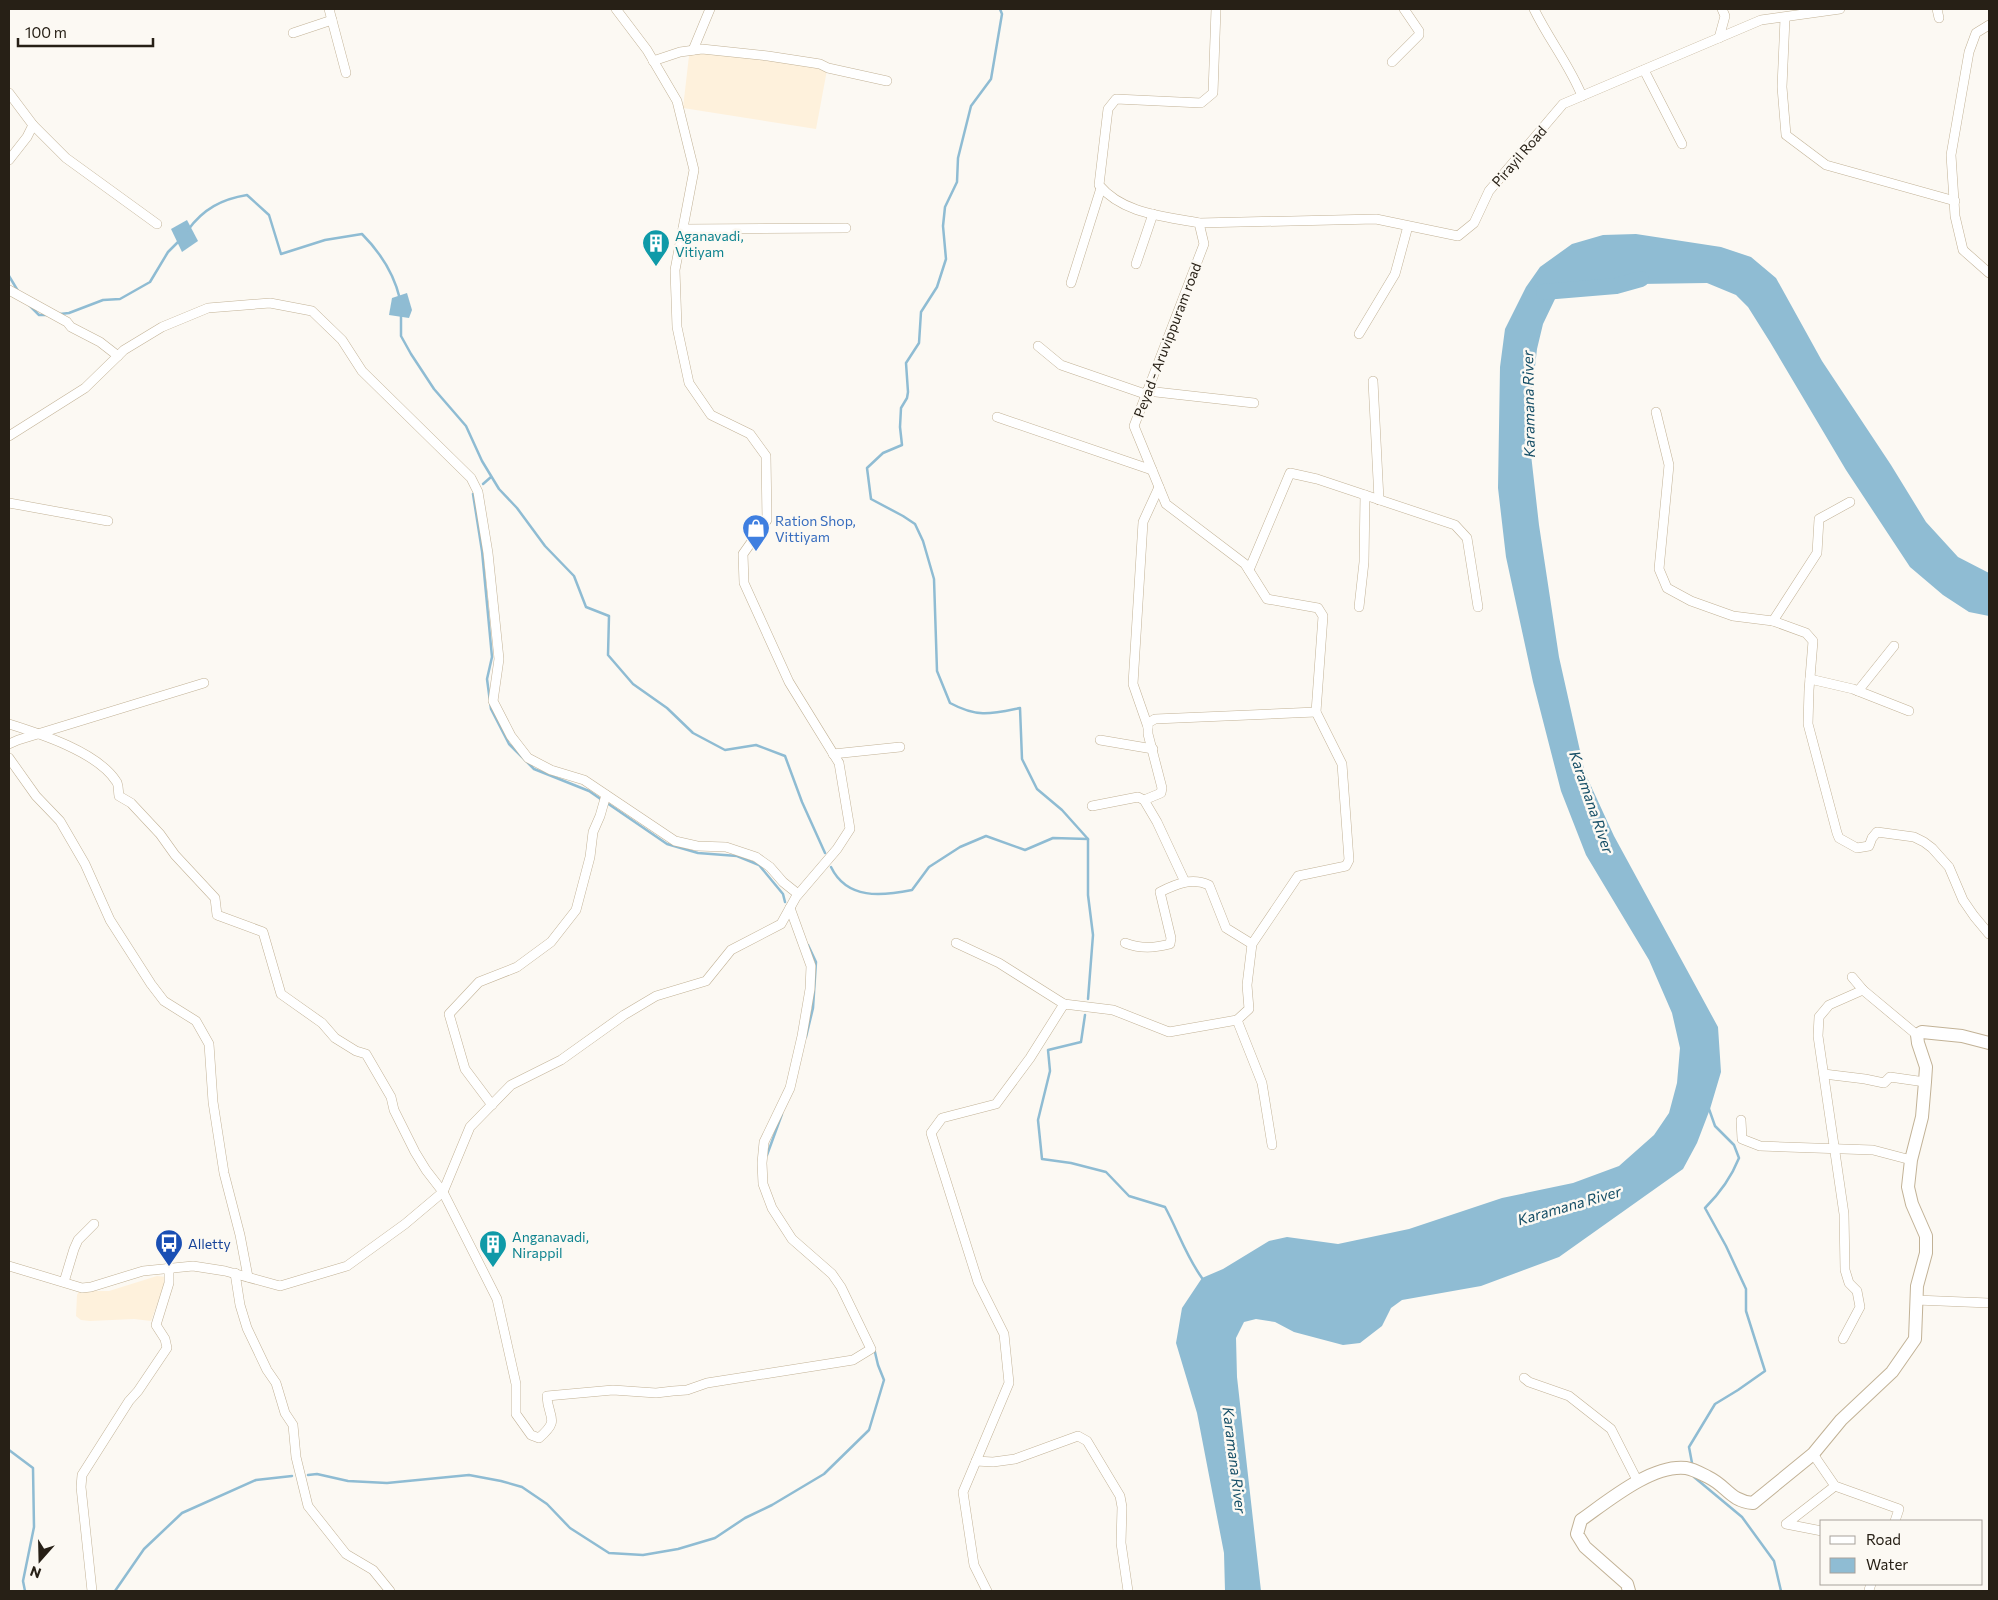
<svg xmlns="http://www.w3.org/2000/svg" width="1998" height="1600" viewBox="0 0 1998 1600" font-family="Commissioner,sans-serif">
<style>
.built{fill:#fef1dc}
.water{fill:#8fbcd3}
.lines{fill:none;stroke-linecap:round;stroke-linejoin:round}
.stream{stroke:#8fbcd3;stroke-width:2.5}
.river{stroke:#8fbcd3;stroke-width:16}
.street-casing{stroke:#c2b296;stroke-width:10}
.secondary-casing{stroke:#c2b296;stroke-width:14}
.street{stroke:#fff;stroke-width:9}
.secondary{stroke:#fff;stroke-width:12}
.labels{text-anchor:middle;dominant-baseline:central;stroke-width:5;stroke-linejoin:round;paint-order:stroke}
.street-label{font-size:14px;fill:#272016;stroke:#fcf9f3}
.culture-label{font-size:14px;fill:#0d838f;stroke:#fcf9f3;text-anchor:start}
.shop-label{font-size:14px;fill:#366cbe;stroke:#fcf9f3;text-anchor:start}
.transit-label{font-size:14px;fill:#164399;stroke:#fcf9f3;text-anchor:start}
.water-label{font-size:15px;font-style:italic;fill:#164f67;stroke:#fcf9f3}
</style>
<rect width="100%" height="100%" fill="#fcf9f3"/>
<!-- built -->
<g class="built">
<path d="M690 47 827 70 816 129 683 108Z"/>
<path d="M157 1276 167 1277 151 1321 134 1319 90 1321 81 1320 76 1316 77 1295 79 1291H109Z"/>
</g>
<!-- water -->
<g class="water">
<path d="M187 220 198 241 182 252 171 229Z"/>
<path d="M1636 234 1721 247 1751 257 1776 278 1822 361 1891 465 1926 522 1958 557 1989 573V616L1969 612 1943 595 1910 567 1846 470 1770 342 1748 307 1736 295 1707 283 1571 285 1555 299 1543 324 1537 349 1528 428 1539 525 1559 657 1585 773 1614 836 1718 1027 1721 1072 1710 1109 1697 1143 1683 1169 1559 1257 1481 1286 1402 1300 1391 1308 1382 1326 1360 1343 1343 1345 1294 1332 1275 1322 1256 1319 1244 1322 1236 1338 1237 1377 1261 1591H1225L1224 1553 1197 1413 1176 1343 1182 1308 1202 1278 1223 1269 1269 1241 1287 1237 1338 1244 1409 1229 1502 1198 1573 1183 1619 1166 1654 1135 1669 1113 1677 1083 1680 1048 1672 1013 1649 960 1586 855 1561 791 1533 682 1506 557 1498 488 1500 367 1505 329 1526 287 1540 267 1572 244 1603 235Z"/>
<path d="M407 293 412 310 409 318 389 315 392 298Z"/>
</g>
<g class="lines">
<!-- stream -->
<g class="stream">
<path d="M1000 9 1002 14 991 79 971 106 958 158 957 182 945 207 943 226 946 259 937 287 921 312 919 343 906 363 908 392 907 398 901 408 900 427 902 445 883 453 867 468 871 499 903 516 915 524 923 541 934 579 937 671 950 703C978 718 991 714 1020 708L1022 759 1037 789 1062 810 1088 839"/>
<path d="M188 230C203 209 222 199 247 195L269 215 281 254 325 240 362 234C380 252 394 274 400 299"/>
<path d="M9 276 18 291"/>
<path d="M29 305 39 315H47"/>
<path d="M60 314 69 313 103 300 120 299 150 282 168 252 178 242"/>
<path d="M401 314V336L411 354 434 389 466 426 482 461 499 489 517 508 545 546 574 576 586 607 609 616 608 655 633 684 667 708 693 733 725 750 756 745 785 756 802 802 825 853"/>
<path d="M483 484 491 477"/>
<path d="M473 494 482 551 492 657 487 679 491 709 509 744 534 769 589 791 602 800"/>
<path d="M607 803 667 844 698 853 737 856 759 865 783 894 785 902"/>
<path d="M831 867C847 900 882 896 912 890L929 867 960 847 986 836 1025 850 1053 838 1088 839V895L1093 935 1088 999"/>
<path d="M1085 1015 1081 1042 1048 1050 1050 1071 1038 1120 1042 1159 1071 1163 1106 1172 1129 1196 1165 1207C1178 1231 1186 1256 1202 1278"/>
<path d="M806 1037 813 1008 816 962 808 945"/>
<path d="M767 1155 782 1114"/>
<path d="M9 1450 33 1468 34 1527 23 1581 25 1591"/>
<path d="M1692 1463 1689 1447 1715 1404 1738 1390 1765 1371 1746 1311V1289L1726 1246 1705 1208C1720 1193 1731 1178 1739 1158L1734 1145 1715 1126 1709 1109"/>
<path d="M308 1475 317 1474 348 1481 387 1483 469 1475 501 1481 522 1487 547 1504 570 1528 609 1553 643 1555 678 1549 715 1538 745 1518 772 1505 824 1474 869 1430 884 1380 878 1365 874 1348"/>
<path d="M1694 1477 1742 1517 1774 1561 1781 1591"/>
<path d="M115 1591 144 1549 182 1513 256 1480 292 1476"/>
</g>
<!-- river -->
<path class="river" d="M1544 292 1616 286 1641 279"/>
<!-- street casing -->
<g class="street-casing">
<g id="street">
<path d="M329 9 346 73"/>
<path d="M1534 9C1549 40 1569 64 1582 96"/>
<path d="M1937 9 1939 18"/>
<path d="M1785 18 1782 87 1786 135 1826 165 1955 201"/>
<path d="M1989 25 1976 33 1969 52 1951 155 1955 216 1963 250 1989 273"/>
<path d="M293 33 332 20"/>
<path d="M1719 38 1725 16 1722 9"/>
<path d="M693 50 710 9"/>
<path d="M653 61 680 52 702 49 768 56 820 64 828 68 887 81"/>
<path d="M1392 62 1419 35V31L1404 9"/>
<path d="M1644 70 1682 144"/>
<path d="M9 93 33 125 27 137 9 160"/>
<path d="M33 125 66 158 157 224"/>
<path d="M1199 223 1376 219 1458 236 1474 223 1489 191 1563 104 1761 20 1840 9"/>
<path d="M683 229 846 228"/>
<path d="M1136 264 1153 214"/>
<path d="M1071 283 1101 188"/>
<path d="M9 290 67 322 71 327 100 342 118 356"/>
<path d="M1359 334 1395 274 1408 226"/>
<path d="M1038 346 1061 365 1145 394"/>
<path d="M1373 381 1379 500"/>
<path d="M1147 391 1254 403"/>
<path d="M1656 412 1669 465 1659 569 1667 588 1691 601 1733 616 1773 621"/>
<path d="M997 417 1152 470"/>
<path d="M9 436 85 388 124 350 162 327 208 308 270 303 312 311 342 340 362 371 471 478 478 492 488 553 499 659 493 701 511 736 528 758 551 770 584 780 675 841 697 846 726 847 756 857 770 867 783 882 798 894"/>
<path d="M1850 502 1819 519 1817 553 1773 621 1806 633 1813 641 1809 690 1808 724 1837 833 1839 838 1857 848 1869 846 1872 838 1877 832 1914 837 1924 842 1932 848 1949 867 1963 900 1974 916 1989 934"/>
<path d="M9 503 108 521"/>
<path d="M1249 570 1290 473 1317 479 1455 525 1467 538 1478 607"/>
<path d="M1359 607 1364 562 1365 495"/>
<path d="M1810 679 1853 689 1909 711"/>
<path d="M1858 691 1894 646"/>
<path d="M9 724C41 734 97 752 116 781 119 784 118 791 119 796L131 803 160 834 175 855 215 898 217 915 263 932 281 994 322 1023 335 1038 356 1051 366 1054 391 1097 394 1110 415 1152 426 1170 443 1192 497 1299 516 1384V1414L531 1435 539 1438C561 1419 548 1419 547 1396L613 1390 656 1393 673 1391 687 1390 707 1383 853 1360 871 1349 841 1287 832 1274 792 1239 772 1208 763 1184 762 1163 764 1142 790 1088 802 1036 810 989 811 966 790 908"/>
<path d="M1148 727 1133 684 1143 522 1159 487"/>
<path d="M1100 740 1153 749"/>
<path d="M9 744 18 740 204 683"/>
<path d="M833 754 900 747"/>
<path d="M9 758 36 796 60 821 85 864 110 920 151 984 164 1001 196 1021 209 1044 213 1102 224 1173 240 1235 248 1277"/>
<path d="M1144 800 1161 793 1162 788 1148 734V723L1155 719 1316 712"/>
<path d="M1092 806 1138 797 1144 800 1157 822 1185 882"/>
<path d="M956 943 999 963 1064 1004"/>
<path d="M1125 943C1141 949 1154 948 1170 944L1171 938 1160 892C1176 884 1192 877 1209 885L1226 928 1252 944"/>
<path d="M1852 977 1863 990 1917 1035"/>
<path d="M1237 1020 1262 1083 1272 1145"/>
<path d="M1824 1074 1865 1079 1884 1083 1890 1077 1925 1082"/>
<path d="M492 1105 465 1069 449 1014 479 982 517 967 551 942 576 910 590 857 593 832 600 816 606 795"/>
<path d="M1741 1120 1742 1139 1760 1146 1873 1150 1911 1160"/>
<path d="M9 1266 82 1288 91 1287 143 1271 193 1266 225 1271 280 1286 347 1266 405 1224 443 1192 470 1127 511 1085 561 1060 624 1015 656 996 706 981 731 950 781 924 796 897 837 849 850 829 839 763 789 682 744 583 743 554 767 520 766 456 750 434 711 415 689 383 677 327 675 270 694 170 677 101 647 50 616 9"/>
<path d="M235 1273 240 1305 247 1328 267 1370 276 1383 285 1413 293 1425 296 1457 308 1506 346 1554 373 1570 390 1591"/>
<path d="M64 1282 74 1249 78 1240 94 1224"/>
<path d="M1916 1300 1989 1303"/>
<path d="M1843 1339 1860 1307 1857 1291 1849 1283 1845 1270 1844 1214 1818 1036 1819 1017 1829 1005 1863 990"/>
<path d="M1524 1378 1529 1382 1569 1396 1611 1429 1638 1482"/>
<path d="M1813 1454 1835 1486 1899 1509 1895 1521"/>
<path d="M976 1461 993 1462 1015 1459 1078 1436 1087 1441 1120 1496 1122 1507 1121 1543 1128 1591"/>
<path d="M1822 1531 1786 1524 1835 1486"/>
<path d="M1869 1590 1871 1584"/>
<path d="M92 1591 81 1487 82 1475 129 1401 138 1391 167 1348 165 1339 156 1325 169 1283V1267"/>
<path d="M987 1591 974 1565 963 1492 1009 1383 1004 1334 978 1282 931 1133 942 1118 996 1104 1030 1058 1064 1004 1113 1010 1169 1032 1237 1020 1249 1009 1247 985 1252 944 1298 876 1346 866 1349 860 1342 764 1316 712 1323 616 1318 608 1267 599 1245 564 1166 504 1134 426 1204 244 1199 223C1164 216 1123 214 1099 185L1108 109 1116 99 1201 103 1213 93 1216 9"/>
</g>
</g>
<!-- secondary casing -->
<g class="secondary-casing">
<path id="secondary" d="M1629 1591 1627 1584 1585 1547 1577 1534 1581 1520C1608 1501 1652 1464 1686 1468 1693 1469 1702 1474 1708 1477 1727 1486 1730 1501 1753 1503L1813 1454 1841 1420 1892 1372 1915 1339 1917 1286 1926 1253V1236L1912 1204 1908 1187 1911 1160 1922 1117 1925 1082 1926 1067 1918 1043 1917 1035 1922 1032 1962 1036 1989 1043"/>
</g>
<!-- street -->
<use href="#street" class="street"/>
<!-- secondary -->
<use href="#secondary" class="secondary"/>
</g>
<!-- icons -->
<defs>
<g id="building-pin" transform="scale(1.4375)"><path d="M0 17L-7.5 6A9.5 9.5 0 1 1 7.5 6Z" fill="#0f9aa8" stroke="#fcf9f3"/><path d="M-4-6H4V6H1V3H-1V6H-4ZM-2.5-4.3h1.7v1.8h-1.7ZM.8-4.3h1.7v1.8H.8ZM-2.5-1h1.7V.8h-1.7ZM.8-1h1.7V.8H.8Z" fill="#fff"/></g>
<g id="shop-pin" transform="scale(1.4375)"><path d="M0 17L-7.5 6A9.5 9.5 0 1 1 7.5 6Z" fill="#3f7fe0" stroke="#fcf9f3"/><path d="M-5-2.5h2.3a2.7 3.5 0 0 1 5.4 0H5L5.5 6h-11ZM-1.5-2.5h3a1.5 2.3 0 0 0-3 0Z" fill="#fff"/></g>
<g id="bus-pin" transform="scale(1.4375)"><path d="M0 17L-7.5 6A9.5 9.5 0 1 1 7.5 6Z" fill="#1a4fb4" stroke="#fcf9f3"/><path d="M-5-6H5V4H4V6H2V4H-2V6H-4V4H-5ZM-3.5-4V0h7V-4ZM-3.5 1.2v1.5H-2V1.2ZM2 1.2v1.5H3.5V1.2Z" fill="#fff"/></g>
</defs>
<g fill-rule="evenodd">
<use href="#building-pin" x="656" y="243"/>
<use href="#shop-pin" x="756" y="528"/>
<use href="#bus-pin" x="169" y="1243"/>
<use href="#building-pin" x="493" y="1244"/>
</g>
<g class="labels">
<!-- street labels -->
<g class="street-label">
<text transform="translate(1519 156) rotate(-49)">Pirayil Road</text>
<text transform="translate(1167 340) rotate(-69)">Peyad - Aruvippuram road</text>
</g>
<!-- culture labels -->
<g class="culture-label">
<text x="675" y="235">Aganavadi,<tspan x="675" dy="16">Vitiyam</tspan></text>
<text x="512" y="1236">Anganavadi,<tspan x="512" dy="16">Nirappil</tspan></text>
</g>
<!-- shop labels -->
<g class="shop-label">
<text x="775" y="520">Ration Shop,<tspan x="775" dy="16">Vittiyam</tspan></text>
</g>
<!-- transit labels -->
<g class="transit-label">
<text x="188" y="1243">Alletty</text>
</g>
<!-- water labels -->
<g class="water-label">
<text transform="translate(1528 404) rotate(-91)">Karamana River</text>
<text transform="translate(1592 802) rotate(71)">Karamana River</text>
<text transform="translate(1569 1205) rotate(-16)">Karamana River</text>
<text transform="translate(1235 1460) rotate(83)">Karamana River</text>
</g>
</g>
<!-- border -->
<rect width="1998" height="1600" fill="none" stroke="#272016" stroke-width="20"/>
<!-- legend -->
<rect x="1820" y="1520" width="162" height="65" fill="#fcf9f3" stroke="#a7a29b"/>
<rect x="1830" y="1536" width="25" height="8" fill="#ffffff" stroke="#a7a29b"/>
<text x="1866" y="1545" font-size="15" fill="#272016">Road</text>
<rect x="1830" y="1558" width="25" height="15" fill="#8fbcd3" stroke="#a7a29b"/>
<text x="1866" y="1570" font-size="15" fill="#272016">Water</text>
<!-- north arrow -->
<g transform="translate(40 1560) rotate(200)" stroke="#fcf9f3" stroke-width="4" paint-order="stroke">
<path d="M0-4L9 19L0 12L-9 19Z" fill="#272016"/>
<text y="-8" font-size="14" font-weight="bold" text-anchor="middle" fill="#272016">N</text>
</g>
<!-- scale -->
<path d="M18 38v8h135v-8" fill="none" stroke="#272016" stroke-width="2.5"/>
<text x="25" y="38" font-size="15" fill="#272016" stroke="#fcf9f3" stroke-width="4" paint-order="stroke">100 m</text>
</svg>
